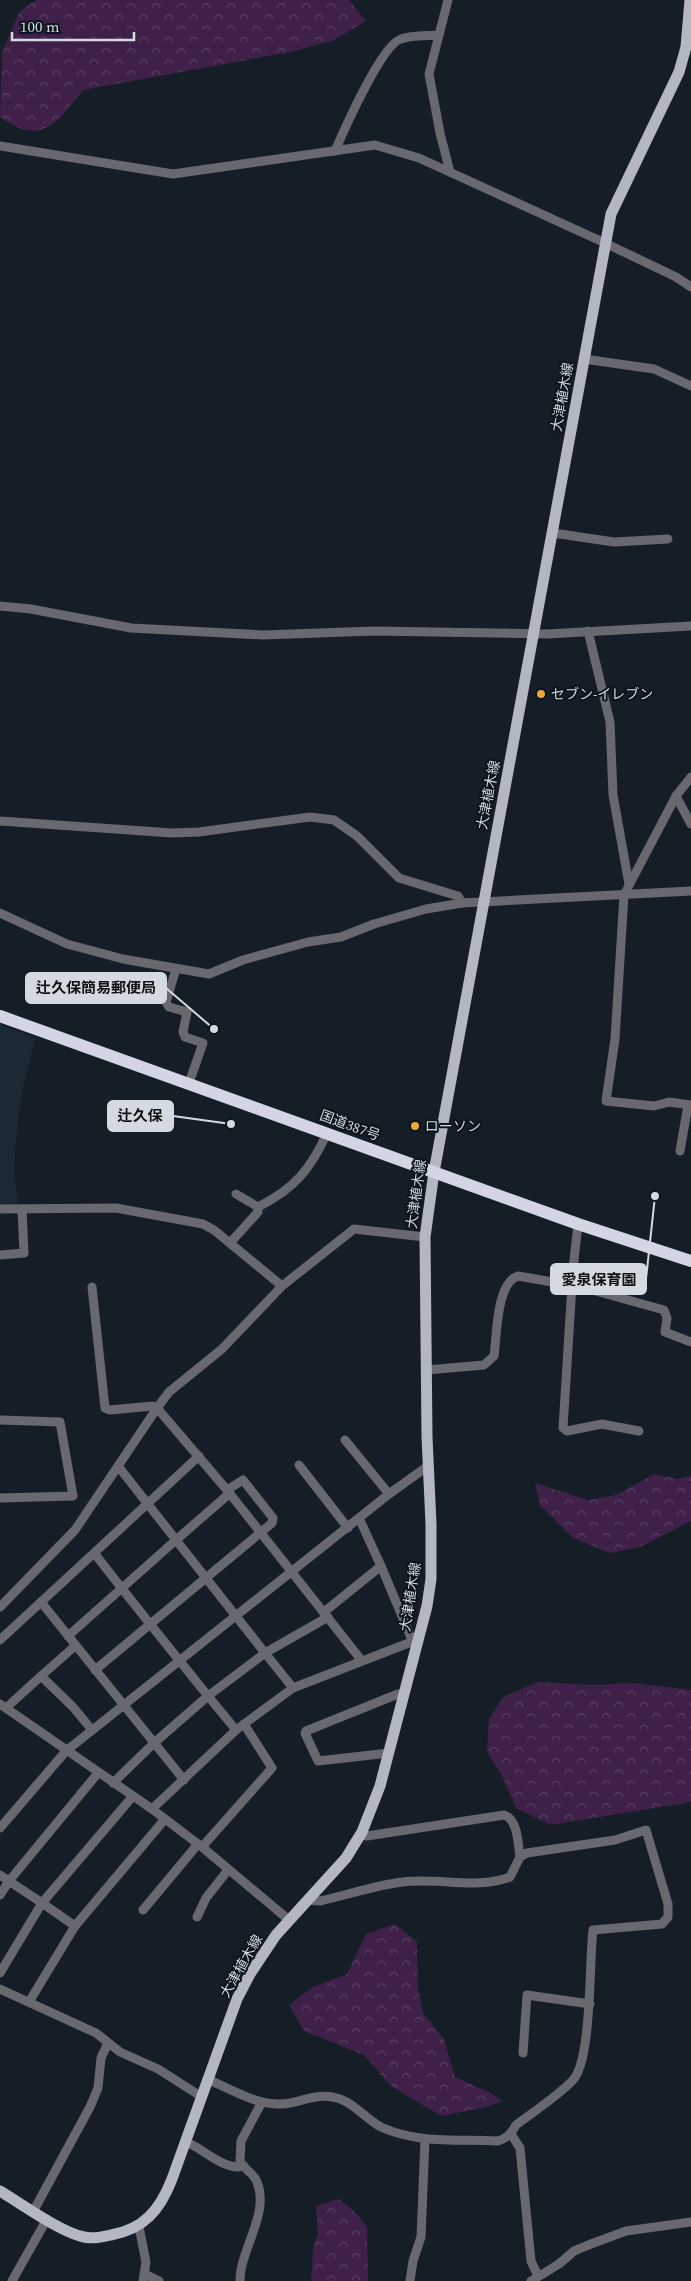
<svg xmlns="http://www.w3.org/2000/svg" width="691" height="2281" viewBox="0 0 691 2281" font-family="'Source Serif 4','Noto Sans JP',serif">
<style>
.built{fill:#1b2935}
.forest{fill:url(#forest-crowns)}
.lines{fill:none;stroke-linecap:round;stroke-linejoin:round}
.minor{stroke:#68686f;stroke-width:9}
.major{stroke:#b5b6c3;stroke-width:11}
.highway{stroke:#d3d5e5;stroke-width:12}
.poi-dot{fill:#eca93a;stroke:#0c151d;stroke-width:2}
.labels{text-anchor:middle;dominant-baseline:central;stroke-width:4;stroke-linejoin:round;paint-order:stroke}
.street-label{font-size:14px;fill:#d4dae0;stroke:#0c151d}
.poi-label{font-size:14px;fill:#d4dae0;stroke:#0c151d;text-anchor:start}
.leader{fill:none;stroke:#d4dae0;stroke-width:2}
.callout-dot{fill:#d4dae0;stroke:#0c151d;stroke-width:2}
.callout{fill:#d4dae0;stroke:#d4dae0;stroke-width:2}
.callout-label{font-size:15px;text-anchor:middle;font-weight:bold;fill:#111}
</style>
<defs>
<pattern id="forest-crowns" width="20" height="18" patternUnits="userSpaceOnUse" patternTransform="scale(1.25)"><rect width="20" height="18" fill="#3e2048"/><path d="M2 6a3 3 0 1 1 6 0M12 15a3 3 0 1 1 6 0" fill="none" stroke="#594062"/></pattern>
</defs>
<rect width="100%" height="100%" fill="#151e27"/>
<!-- built -->
<path class="built" d="M0 1025 36 1038 25 1078 18 1118 14 1166 18 1205H0Z"/>
<!-- forest -->
<g class="forest">
<path d="M36 0H349L366 21 332 41 290 52 83 90C57 123 42 147 0 117L2 53 19 12Z"/>
<path d="M654 1474 677 1479 691 1476V1521L640 1547 610 1553 573 1538 540 1505 535 1483 588 1500 616 1495Z"/>
<path d="M538 1682 593 1685 635 1683 691 1690V1802L551 1825 516 1808 502 1776 487 1752 489 1719 503 1697Z"/>
<path d="M395 1924 417 1942 418 1988 423 2013 444 2039 455 2077 491 2093 502 2101 487 2107 441 2116 391 2086 364 2055 304 2031 289 2005 313 1987 347 1974 366 1934Z"/>
<path d="M339 2199 357 2214 367 2227 368 2281H311L313 2249 318 2233 316 2206Z"/>
</g>
<g class="lines">
<!-- minor -->
<g class="minor">
<path d="M448 0 429 74 440 133 450 172"/>
<path d="M0 146 173 174 375 145 419 158 605 243 676 277 691 287"/>
<path d="M335 151C344 130 382 44 401 39 412 35 427 36 439 35"/>
<path d="M584 359 654 369 691 386"/>
<path d="M553 533 614 542 668 539"/>
<path d="M0 606 31 609 131 628 263 635 374 631 547 634 691 626"/>
<path d="M588 631 610 722 613 795 629 884"/>
<path d="M691 777 676 796 624 895 615 1039 606 1101 654 1106 669 1102 691 1105"/>
<path d="M676 796 691 824"/>
<path d="M0 821 172 833 199 832 310 817 334 820 357 836 399 878 458 896 462 903"/>
<path d="M0 913 67 944 123 959 209 974 243 960 308 942 341 937 374 924 426 909 462 903 691 891"/>
<path d="M176 969 166 1002 169 1007 187 1012 183 1032 185 1037 203 1043 189 1083"/>
<path d="M680 1151 688 1105"/>
<path d="M236 1194 258 1207"/>
<path d="M0 1209 116 1208 203 1224 214 1230 282 1286"/>
<path d="M578 1224 573 1269 563 1428 567 1431 602 1424 639 1431"/>
<path d="M230 1243 258 1212V1207C294 1189 311 1169 327 1133"/>
<path d="M0 1255 24 1253 22 1209"/>
<path d="M92 1287 105 1408 110 1410 153 1406 157 1408 227 1490 362 1661"/>
<path d="M426 1370 484 1365 494 1356C497 1336 496 1283 518 1276L581 1287 664 1310 667 1318 665 1332 691 1342"/>
<path d="M0 1420 60 1422 73 1496 0 1498"/>
<path d="M345 1440 389 1494"/>
<path d="M299 1465 348 1528"/>
<path d="M118 1466 176 1540 230 1493"/>
<path d="M359 1518 381 1566"/>
<path d="M41 1602 184 1780"/>
<path d="M0 1607 75 1530 157 1408 169 1392 222 1349 282 1286 354 1229 425 1237"/>
<path d="M324 1612 381 1566 412 1640"/>
<path d="M68 1636 176 1540 265 1653 208 1696C170 1649 132 1602 95 1554"/>
<path d="M0 1640 199 1456"/>
<path d="M95 1670 272 1523 273 1518 243 1480 227 1490"/>
<path d="M41 1676 75 1646"/>
<path d="M293 1688 265 1653 328 1617"/>
<path d="M0 1704 152 1809 202 1847 289 1920"/>
<path d="M6 1708 41 1676 73 1707 92 1730"/>
<path d="M389 1753 318 1761 305 1733 306 1731 398 1694H404"/>
<path d="M98 1773 9 1881 42 1903 133 1796"/>
<path d="M113 1783 154 1743 208 1696 236 1730"/>
<path d="M152 1809 236 1730 293 1688 419 1639"/>
<path d="M0 1828 66 1751 389 1494 428 1466"/>
<path d="M361 1835 367 1836 504 1815C518 1819 518 1844 520 1857"/>
<path d="M202 1847 272 1768 244 1724"/>
<path d="M0 1875 9 1881 0 1895"/>
<path d="M143 1910 198 1844"/>
<path d="M197 1917 206 1898 228 1870"/>
<path d="M0 1973 42 1903 75 1926"/>
<path d="M0 1989 96 2033 120 2052 158 2069 202 2097"/>
<path d="M29 2002 75 1926 165 1819"/>
<path d="M523 2053 527 1995 590 2004"/>
<path d="M209 2080C231 2089 256 2105 281 2104 301 2103 316 2092 337 2098 353 2102 366 2119 381 2127 418 2144 458 2139 498 2141 507 2138 511 2134 516 2125 533 2112 558 2096 573 2080 592 2059 589 1962 593 1930L662 1924 668 1917V1904L646 1830 615 1840 527 1853 520 1857 510 1877C477 1890 439 1877 403 1882 376 1885 347 1895 320 1901L308 1900"/>
<path d="M511 2134 520 2148 531 2261 538 2276"/>
<path d="M186 2142C203 2148 225 2172 244 2166"/>
<path d="M34 2210 90 2107 98 2088 101 2058 108 2043"/>
<path d="M139 2227 146 2262 143 2281"/>
<path d="M145 2274 159 2281"/>
<path d="M12 2281 47 2219"/>
<path d="M240 2281C240 2249 270 2214 257 2182 254 2173 244 2170 240 2161L241 2141 262 2102"/>
<path d="M410 2281 413 2261 421 2237 425 2139"/>
<path d="M531 2281 559 2264 574 2251 591 2244 626 2231 691 2222"/>
</g>
<!-- major -->
<path class="major" d="M0 2191C22 2204 60 2232 84 2237 93 2239 102 2237 111 2235 144 2229 160 2210 172 2179L237 1999 250 1974 276 1935 346 1858 362 1832 380 1786 427 1606 431 1579V1524L427 1437 425 1237 434 1172 611 214 679 72 686 47 690 0"/>
<!-- highway -->
<path class="highway" d="M0 1016 578 1224 691 1261"/>
</g>
<!-- markers -->
<g class="poi-dot">
<circle cx="541" cy="694" r="5"/>
<circle cx="415" cy="1126" r="5"/>
</g>
<g class="labels">
<!-- street labels -->
<g class="street-label">
<text transform="translate(562 397) rotate(-80)">大津植木線</text>
<text transform="translate(488 795) rotate(-79)">大津植木線</text>
<text transform="translate(350 1125) rotate(20)">国道387号</text>
<text transform="translate(416 1194) rotate(-82)">大津植木線</text>
<text transform="translate(410 1597) rotate(-81)">大津植木線</text>
<text transform="translate(241 1966) rotate(-60)">大津植木線</text>
</g>
<!-- poi labels -->
<g class="poi-label">
<text x="551" y="694">セブン-イレブン</text>
<text x="425" y="1126">ローソン</text>
</g>
</g>
<!-- callouts -->
<path class="leader" d="M214 1029L166 988M231 1124L173 1116M655 1196L646 1279"/>
<g class="callout-dot">
<circle cx="214" cy="1029" r="5"/>
<circle cx="231" cy="1124" r="5"/>
<circle cx="655" cy="1196" r="5"/>
</g>
<g class="callout">
<rect x="26" y="973" width="140" height="30" rx="5"/>
<rect x="108" y="1101" width="65" height="30" rx="5"/>
<rect x="551" y="1264" width="95" height="30" rx="5"/>
</g>
<g class="callout-label">
<text x="96" y="993">辻久保簡易郵便局</text>
<text x="140" y="1121">辻久保</text>
<text x="599" y="1285">愛泉保育園</text>
</g>
<!-- scale -->
<path d="M12 32v8h122v-8" fill="none" stroke="#d4dae0" stroke-width="2.5"/>
<text x="20" y="32" font-size="15" fill="#d4dae0" stroke="#0c151d" stroke-width="4" paint-order="stroke">100 m</text>
</svg>
